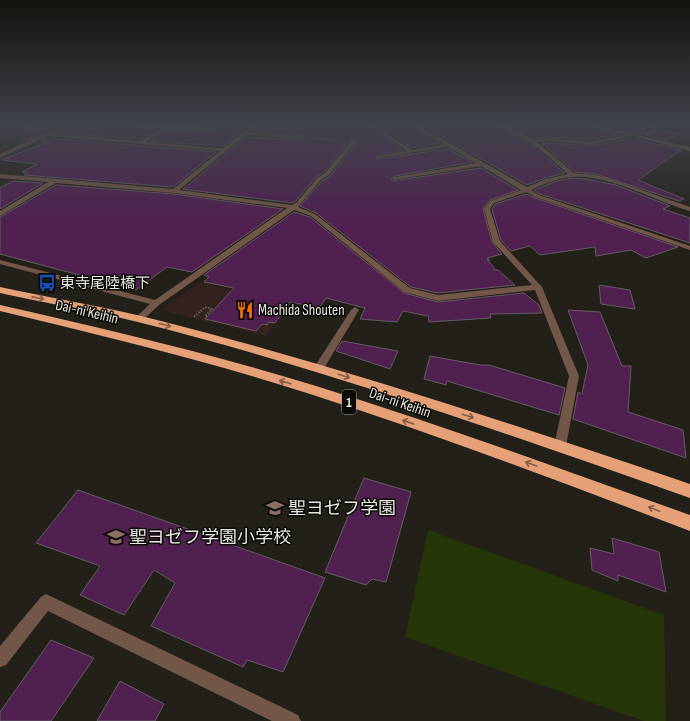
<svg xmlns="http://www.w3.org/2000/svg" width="690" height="721" viewBox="0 0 690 721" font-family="'Sofia Sans Condensed','Noto Sans JP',sans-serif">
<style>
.commercial{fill:#35221f}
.green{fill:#263507}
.building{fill:#502051;stroke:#645c63}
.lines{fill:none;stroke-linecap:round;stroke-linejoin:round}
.path-far1{stroke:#605d57;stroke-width:1.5;stroke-dasharray:1 1;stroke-linecap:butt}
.path{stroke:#605d57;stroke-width:2;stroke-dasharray:1.5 1.5;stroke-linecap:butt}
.minor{fill:#725647;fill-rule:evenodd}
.highway{fill:#e6a078;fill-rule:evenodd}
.oneway{stroke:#835c45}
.labels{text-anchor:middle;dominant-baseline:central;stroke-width:3;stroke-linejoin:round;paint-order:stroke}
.shield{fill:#0b0a07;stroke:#a6a4a0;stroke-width:1}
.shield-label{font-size:14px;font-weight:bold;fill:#e8e6e1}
.poi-label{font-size:15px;fill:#e8e6e1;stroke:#0b0a07;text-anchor:start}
.street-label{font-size:15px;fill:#e8e6e1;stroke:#0b0a07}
.near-poi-label{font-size:18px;fill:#e8e6e1;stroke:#0b0a07;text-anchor:start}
</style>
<rect width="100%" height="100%" fill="#232019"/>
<!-- commercial -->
<path class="commercial" d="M199 282 291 303 266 336 161 310Z"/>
<!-- green -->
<path class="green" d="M428 530 664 615 666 721H644L405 637Z"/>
<!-- building -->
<g class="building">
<path d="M71 125H130L156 130 140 139 58 133Z"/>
<path d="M191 125H249L223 146 150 141 167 130 214 132 216 131 212 128Z"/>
<path d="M258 125H368L403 150 377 155 376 159 448 149 472 162 395 176 391 179 392 181 481 168 518 190 490 200 483 209 492 242 502 254 487 258 490 260H487L494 267V270H498L515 285 438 293 411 287 316 213 300 206 322 181 330 176 356 144 355 140H350L324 172 316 177 296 201 292 203 183 189 246 137 302 140 306 137 304 136 253 131Z"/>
<path d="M378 125H411L440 143 412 148Z"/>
<path d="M422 125H496L527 142 565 173 545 178 527 185Z"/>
<path d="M509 125H587L618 135 592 139 550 138H533Z"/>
<path d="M602 125H644L649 127 640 131H632Z"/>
<path d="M658 129 680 134 667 140 645 135 654 133Z"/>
<path d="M24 130 44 133 29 140 24 139Z"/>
<path d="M48 138 216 152 173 187 24 175 27 172H22L37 164 1 160 50 141H41Z"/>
<path d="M632 138 681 150 638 180 684 199 679 201 596 174 575 172 541 143H550L592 146Z"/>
<path d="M572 178 586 179 616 185 670 206 663 209 690 218V243L540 194 534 190 556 181Z"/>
<path d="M13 181 43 183 0 209V188Z"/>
<path d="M56 185 174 194 283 209 192 272 167 267 136 290 0 254V217Z"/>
<path d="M526 194 535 198 678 247 646 258 631 250 596 256 595 247 540 255 530 246 511 251 501 240 492 209 495 204Z"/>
<path d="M294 212 310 217 404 293 438 302 524 293 539 305 542 313 490 314 491 318 429 322 428 316 403 311 397 322 360 319 365 308 326 298 319 308 291 302 275 323 269 322 267 325 262 324 256 331 205 319 234 288 204 282 209 277 204 275Z"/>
<path d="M599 285 630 290 635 309 601 304Z"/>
<path d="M568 310 600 312 622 366H631L628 412 683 430 686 458 573 419 578 392 582 394 588 365Z"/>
<path d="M342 341 398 351 390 369 336 351Z"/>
<path d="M430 356 480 365H489L565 388 559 415 447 381 446 385 424 379Z"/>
<path d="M364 478 411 492 386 582 372 579 366 585 325 572Z"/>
<path d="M78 490 325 578 283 672 247 660 243 667 151 626 175 583 154 570 124 615 80 595 100 566 36 543Z"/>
<path d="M612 538 659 552 666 592 618 575V581L592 570 590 548 614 554Z"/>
<path d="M51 640 94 658 51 721H0V712Z"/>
<path d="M120 681 164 704 155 721H97Z"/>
</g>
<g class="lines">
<!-- path-far1 -->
<path class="path-far1" d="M315 139 336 140"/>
<!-- path -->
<path class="path" d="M194 317 205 307 212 309 205 316H207"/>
<!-- minor -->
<g class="minor">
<path d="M5 125C21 125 36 128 52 129 58 130 63 125 70 125L53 134 140 141 160 129 131 125H171L212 129 214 131 167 128 146 142 223 148 252 125H257L249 132 304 137 302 139 246 135 179 190 292 205 297 202 317 178 325 173 351 141H355V143L329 175 321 180 298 207 315 214 410 288 438 295 532 285 493 242 484 209 490 201 521 190 481 166 393 180 392 179 395 177 476 163 448 147 377 158V156L407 151 369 125H375L412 150 444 144 412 125H418L527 187 546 179 568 174 545 154 528 141 497 125H504L512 128 533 140 550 139 592 141 625 135 588 125C607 125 640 142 654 125H659L654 132 638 135 690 147V151L632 136 592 145 550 141 537 142 574 173 596 175 613 180 690 207V211C654 201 609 174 572 177 557 178 544 184 531 190L539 195 690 246V250L535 197 526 192 494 203 490 209 500 241 542 287 579 376 566 446 564 449 560 451 556 449 554 446 569 376 535 290 438 301 404 292 311 216 294 210 159 305 142 321H136L134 319 136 317 150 304 0 264V260L155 300 287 208 174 193 56 183 0 216V211L48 182 0 178V174L173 189 220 151 48 136 0 158V154L49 132Z"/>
<path d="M355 307 359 310 323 370H315L314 368 315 366 351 310Z"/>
<path d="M46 594 298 715 301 721H272L48 611 6 665 0 667V646L41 597Z"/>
</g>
<!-- highway -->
<g class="highway">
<path d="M0 287C47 297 95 305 141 316 327 362 509 423 690 484V498C508 434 325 369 138 322 93 311 46 303 0 293Z"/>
<path d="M0 305C106 329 212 354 316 386 442 425 566 471 690 515V531C564 483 438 435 310 394 208 361 104 336 0 311Z"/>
</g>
</g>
<!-- one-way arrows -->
<defs><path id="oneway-shaft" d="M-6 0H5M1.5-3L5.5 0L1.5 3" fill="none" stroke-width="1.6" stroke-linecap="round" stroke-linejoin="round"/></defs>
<g class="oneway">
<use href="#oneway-shaft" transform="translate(38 298) rotate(11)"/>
<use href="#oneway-shaft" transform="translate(165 325) rotate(15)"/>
<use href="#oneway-shaft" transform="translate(344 376) rotate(18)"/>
<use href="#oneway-shaft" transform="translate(285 382) rotate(-164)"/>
<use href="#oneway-shaft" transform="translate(468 416) rotate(18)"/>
<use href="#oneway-shaft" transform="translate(408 422) rotate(-161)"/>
<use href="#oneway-shaft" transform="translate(531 464) rotate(-160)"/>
<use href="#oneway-shaft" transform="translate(654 509) rotate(-159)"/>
</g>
<!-- sky -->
<linearGradient id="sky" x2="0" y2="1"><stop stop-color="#13120e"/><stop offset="0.55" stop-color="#3f4249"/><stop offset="1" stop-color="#3f4249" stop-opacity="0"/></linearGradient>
<rect width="690" height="226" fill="url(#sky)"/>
<!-- icons -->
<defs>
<g id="bus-bare" transform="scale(1.38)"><path d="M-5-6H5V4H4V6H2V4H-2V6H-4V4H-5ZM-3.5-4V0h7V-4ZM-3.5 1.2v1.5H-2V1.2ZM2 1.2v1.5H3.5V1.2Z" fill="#1a4fb4" stroke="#0b0a07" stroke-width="2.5" paint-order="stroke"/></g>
<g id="restaurant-bare" transform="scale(1.38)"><path d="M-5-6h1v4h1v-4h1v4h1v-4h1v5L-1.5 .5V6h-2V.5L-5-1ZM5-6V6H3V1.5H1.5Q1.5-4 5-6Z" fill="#e8710a" stroke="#0b0a07" stroke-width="2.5" paint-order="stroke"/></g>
<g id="school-bare" transform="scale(1.38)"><path d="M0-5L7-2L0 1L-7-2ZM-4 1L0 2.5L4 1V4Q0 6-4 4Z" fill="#8d6e63" stroke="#0b0a07" stroke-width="2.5" paint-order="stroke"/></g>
</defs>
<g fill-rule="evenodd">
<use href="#bus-bare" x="47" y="283"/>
<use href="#restaurant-bare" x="245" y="310"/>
<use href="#school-bare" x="275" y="508"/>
<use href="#school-bare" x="116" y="537"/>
</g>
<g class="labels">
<!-- shield labels -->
<rect class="shield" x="342" y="390" width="14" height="24" rx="3"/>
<g class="shield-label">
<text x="349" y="402">1</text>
</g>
<!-- poi labels -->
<g class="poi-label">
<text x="60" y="283">東寺尾陸橋下</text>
<text x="258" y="310">Machida Shouten</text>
</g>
<!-- street labels -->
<g class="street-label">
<text transform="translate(87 312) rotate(13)">Dai-ni Keihin</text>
<text transform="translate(400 403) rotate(19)">Dai-ni Keihin</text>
</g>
<!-- near-poi labels -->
<g class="near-poi-label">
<text x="288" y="508">聖ヨゼフ学園</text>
<text x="129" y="537">聖ヨゼフ学園小学校</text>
</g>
</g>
</svg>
